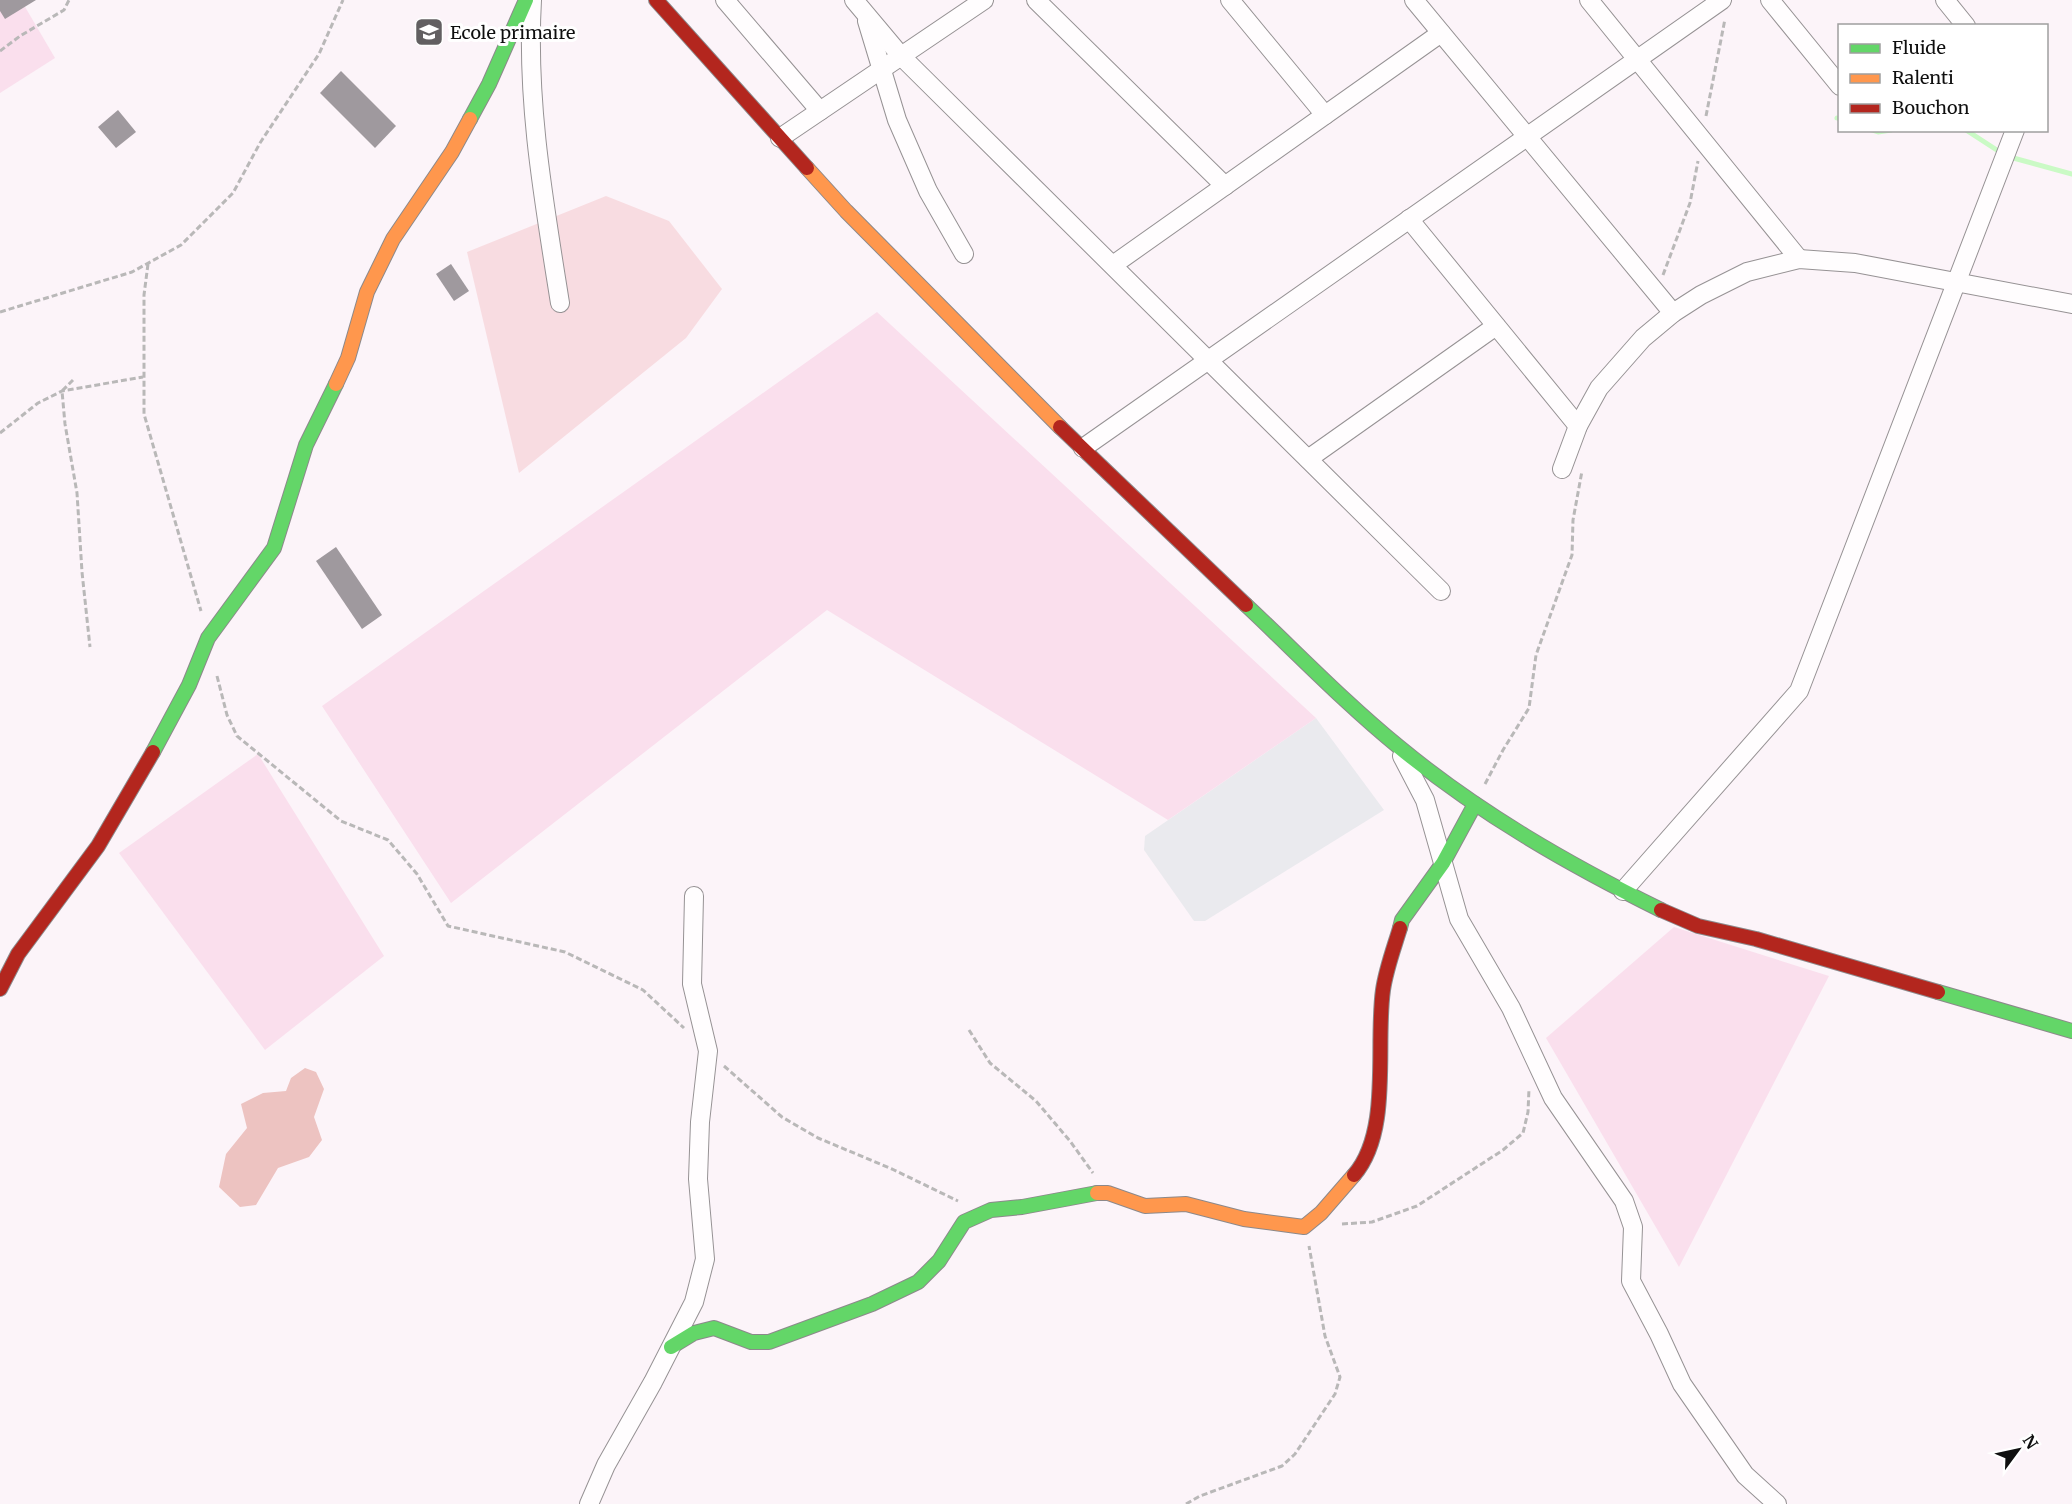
<svg xmlns="http://www.w3.org/2000/svg" width="2072" height="1504" viewBox="0 0 2072 1504" font-family="Merriweather,serif">
<style>
.industrial{fill:#eaeaee}
.farmland{fill:#fadfed}
.forest{fill:#edc3c1}
.pitch{fill:#f8dce1}
.lines{fill:none;stroke-linecap:round;stroke-linejoin:round}
.stream{stroke:#cafac5;stroke-width:5}
.building{fill:#9f999e}
.street-casing{stroke:#969294;stroke-width:20}
.fast-casing{stroke:#8c898b;stroke-width:16}
.slow-casing{stroke:#8c898b;stroke-width:16}
.jam-casing{stroke:#8c898b;stroke-width:16}
.path{stroke:#b9b8b8;stroke-width:3;stroke-dasharray:6 3;stroke-linecap:butt}
.street{stroke:#fffdfe;stroke-width:18}
.fast{stroke:#63d668;stroke-width:14}
.slow{stroke:#ff974d;stroke-width:14}
.jam{stroke:#b3261e;stroke-width:14}
.labels{text-anchor:middle;dominant-baseline:central;stroke-width:6;stroke-linejoin:round;paint-order:stroke}
.poi-label{font-size:18px;fill:#0f0f0f;stroke:#fff;text-anchor:start}
</style>
<rect width="100%" height="100%" fill="#fcf4f9"/>
<!-- industrial -->
<path class="industrial" d="M1316 718 1384 810 1205 921H1194L1144 850 1145 836Z"/>
<!-- farmland -->
<g class="farmland">
<path d="M0 0H21L55 58 0 93Z"/>
<path d="M877 312 1316 718 1168 820 827 610 451 903 322 706Z"/>
<path d="M258 754 384 956 265 1050 119 853Z"/>
<path d="M1674 927 1829 976 1679 1267 1546 1038Z"/>
</g>
<!-- forest -->
<path class="forest" d="M305 1068 316 1072 324 1089 314 1117 322 1140 309 1157 278 1168 256 1205 240 1207 219 1187 226 1154 247 1128 241 1104 263 1093 286 1091 291 1078Z"/>
<!-- pitch -->
<path class="pitch" d="M606 196 669 221 722 289 686 338 519 473 467 252Z"/>
<g class="lines">
<!-- stream -->
<g class="stream">
<path d="M1837 118 1840 119"/>
<path d="M1872 130 1878 132 1891 130"/>
<path d="M1966 130 2006 156 2072 174"/>
</g>
</g>
<!-- building -->
<g class="building">
<path d="M0 0H36L5 19 0 11Z"/>
<path d="M341 71 396 126 375 148 320 93Z"/>
<path d="M118 110 136 132 116 148 98 127Z"/>
<path d="M451 264 469 291 454 301 436 274Z"/>
<path d="M336 547 382 615 362 629 316 561Z"/>
</g>
<g class="lines">
<!-- street casing -->
<g class="street-casing">
<g id="street">
<path d="M532 0C526 102 544 202 560 303"/>
<path d="M725 0 820 111"/>
<path d="M854 0 901 56 1441 591"/>
<path d="M1036 0 1225 186"/>
<path d="M1230 0 1325 115"/>
<path d="M1414 0 1673 313"/>
<path d="M1589 0 1799 259"/>
<path d="M1770 0 1840 86"/>
<path d="M1945 0 1966 26"/>
<path d="M867 21 897 120 928 191 964 254"/>
<path d="M780 138 984 0"/>
<path d="M1409 219 1578 426"/>
<path d="M1113 265 1441 33"/>
<path d="M1083 448 1722 0"/>
<path d="M1308 459 1496 326"/>
<path d="M1562 469 1578 426 1599 388 1643 338 1673 313 1701 295 1747 272 1799 259 1855 263 2072 304"/>
<path d="M1402 756 1425 800 1459 919 1511 1008 1553 1098 1624 1201 1633 1227 1631 1281 1659 1334 1682 1384 1745 1475 1777 1504"/>
<path d="M1623 891 1799 691 2015 130"/>
<path d="M589 1504 606 1465 653 1382 694 1302 705 1259 698 1179 700 1122 708 1051 692 984 694 896"/>
</g>
</g>
<!-- fast casing -->
<g class="fast-casing">
<g id="fast">
<path d="M470 119 489 84 526 0"/>
<path d="M1246 605C1296 652 1345 703 1399 747 1479 813 1568 864 1661 910"/>
<path d="M153 752 189 685 208 638 274 548 306 445 336 384"/>
<path d="M1400 928 1402 920 1443 863 1475 804"/>
<path d="M1938 992 2072 1031"/>
<path d="M671 1347 694 1333 714 1328 751 1342H769L872 1304 918 1282 939 1261 964 1222 991 1210 1022 1207 1097 1193"/>
</g>
</g>
<!-- slow casing -->
<g class="slow-casing">
<g id="slow">
<path d="M807 168 846 211 1060 427"/>
<path d="M336 384 348 358 367 292 393 239 452 152 470 119"/>
<path d="M1097 1193H1108L1145 1206 1186 1204 1244 1219 1304 1227 1321 1213 1354 1175"/>
</g>
</g>
<!-- jam casing -->
<g class="jam-casing">
<g id="jam">
<path d="M656 0 807 168"/>
<path d="M1060 427 1246 605"/>
<path d="M1661 910 1698 926 1756 939 1938 992"/>
<path d="M0 989 18 954 98 846 153 752"/>
<path d="M1354 1175C1392 1131 1375 1046 1383 990 1386 969 1394 948 1400 928"/>
</g>
</g>
<!-- path -->
<g class="path">
<path d="M0 51 20 36 64 10 69 0"/>
<path d="M1706 116 1725 19"/>
<path d="M148 264 144 295V414L201 611"/>
<path d="M1663 275 1690 203 1698 161"/>
<path d="M0 312 132 272 181 245 233 193 260 143 319 54 343 0"/>
<path d="M73 380 62 391 65 424 77 493 82 572 90 647"/>
<path d="M0 433 38 403 62 391 143 377"/>
<path d="M217 676 227 715 237 736 341 821 388 840 417 874 448 926 565 952 643 990 684 1028"/>
<path d="M1485 784 1503 750 1529 708 1536 655 1572 555 1573 520 1582 471"/>
<path d="M969 1030 990 1063 1036 1101 1070 1141 1093 1173"/>
<path d="M724 1066 782 1117 818 1138 892 1169 958 1201"/>
<path d="M1342 1224 1372 1222 1417 1206 1503 1150 1523 1133 1528 1112 1529 1089"/>
<path d="M1186 1504 1200 1496 1282 1466 1295 1454 1335 1394 1340 1377 1325 1336 1309 1246"/>
</g>
<!-- street -->
<use href="#street" class="street"/>
<!-- fast -->
<use href="#fast" class="fast"/>
<!-- slow -->
<use href="#slow" class="slow"/>
<!-- jam -->
<use href="#jam" class="jam"/>
</g>
<!-- icons -->
<defs>
<g id="school-square" transform="scale(1.5)"><rect x="-9" y="-9" width="18" height="18" rx="4" fill="#625f61" stroke="#fff"/><path d="M0-5L7-2L0 1L-7-2ZM-4 1L0 2.5L4 1V4Q0 6-4 4Z" fill="#fff"/></g>
</defs>
<g fill-rule="evenodd">
<use href="#school-square" x="429" y="32"/>
</g>
<g class="labels">
<!-- poi labels -->
<g class="poi-label">
<text x="450" y="32">Ecole primaire</text>
</g>
</g>
<!-- legend -->
<rect x="1838" y="24" width="210" height="108" fill="#ffffff" stroke="#9f9f9f" stroke-width="1.5"/>
<rect x="1850" y="44" width="30" height="9" fill="#63d668" stroke="#9f9f9f" stroke-width="1.5"/>
<text x="1892" y="54" font-size="18" fill="#0f0f0f">Fluide</text>
<rect x="1850" y="74" width="30" height="9" fill="#ff974d" stroke="#9f9f9f" stroke-width="1.5"/>
<text x="1892" y="84" font-size="18" fill="#0f0f0f">Ralenti</text>
<rect x="1850" y="104" width="30" height="9" fill="#b3261e" stroke="#9f9f9f" stroke-width="1.5"/>
<text x="1892" y="114" font-size="18" fill="#0f0f0f">Bouchon</text>
<!-- north arrow -->
<g transform="translate(2018 1450) rotate(57)" stroke="#ffffff" stroke-width="4.5" paint-order="stroke">
<path d="M0-4.5L10 22L0 15L-10 22Z" fill="#0f0f0f"/>
<text y="-9" font-size="16" font-weight="bold" text-anchor="middle" fill="#0f0f0f">N</text>
</g>
</svg>
